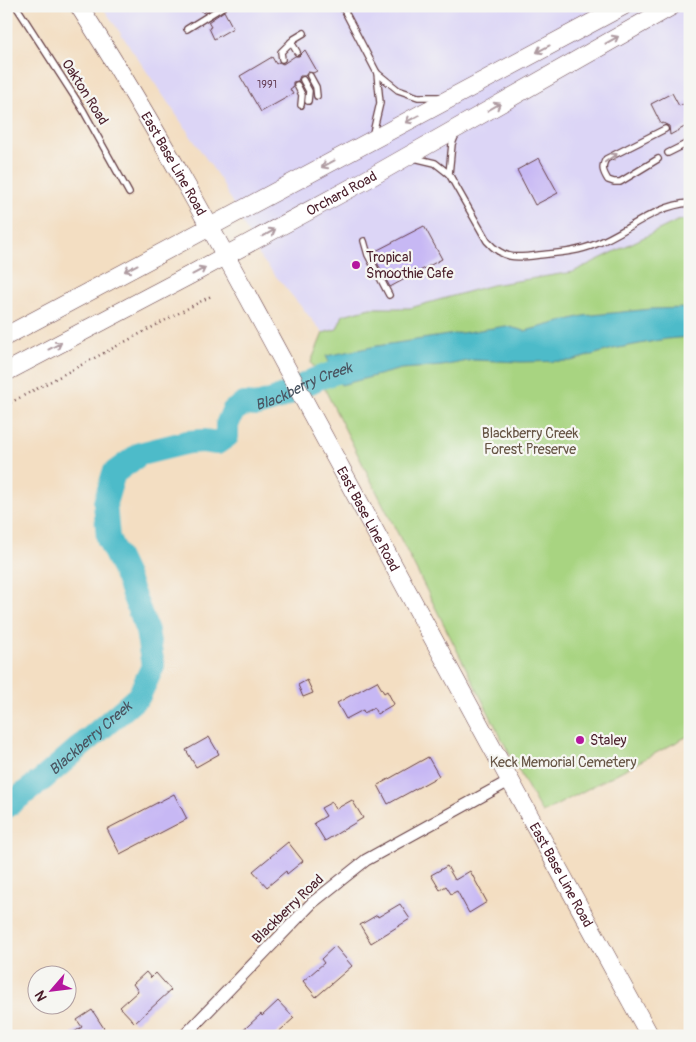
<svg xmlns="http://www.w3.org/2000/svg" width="696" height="1042" viewBox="0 0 696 1042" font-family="Pangolin,sans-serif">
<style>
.built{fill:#dcd5f6}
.green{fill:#a8d481;stroke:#797a56}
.water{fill:#4ebbc9;stroke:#4c6d7a}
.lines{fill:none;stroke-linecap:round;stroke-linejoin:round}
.river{stroke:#4ebbc9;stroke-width:24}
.building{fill:#c7b8f4}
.lane-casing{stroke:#633c42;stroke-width:8}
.street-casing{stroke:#633c42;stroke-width:13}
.primary-casing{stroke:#633c42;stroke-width:19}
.path{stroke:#633c42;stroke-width:2.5;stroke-dasharray:1 4;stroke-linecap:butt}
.lane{stroke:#fff;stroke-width:5.5}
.street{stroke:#fff;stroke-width:11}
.primary{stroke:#fff;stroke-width:18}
.oneway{stroke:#ae9aa0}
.poi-dot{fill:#b5179e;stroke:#f6f6f2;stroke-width:2}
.labels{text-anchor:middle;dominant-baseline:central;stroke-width:4.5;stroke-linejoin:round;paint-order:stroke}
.number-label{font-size:11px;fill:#69455d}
.street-label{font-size:14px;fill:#4a1f2b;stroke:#f6f6f2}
.poi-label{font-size:14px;fill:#4a1f2b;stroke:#f6f6f2;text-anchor:start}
.park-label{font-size:14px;fill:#665545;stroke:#f6f6f2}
.water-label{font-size:15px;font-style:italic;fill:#4b5662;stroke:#f6f6f2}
</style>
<rect width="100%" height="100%" fill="#f6f6f2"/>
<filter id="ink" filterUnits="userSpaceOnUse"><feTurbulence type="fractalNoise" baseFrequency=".02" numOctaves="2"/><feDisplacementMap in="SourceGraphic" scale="10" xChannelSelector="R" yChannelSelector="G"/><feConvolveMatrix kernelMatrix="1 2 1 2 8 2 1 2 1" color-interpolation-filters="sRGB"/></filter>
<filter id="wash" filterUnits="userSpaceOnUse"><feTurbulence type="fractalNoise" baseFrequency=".0096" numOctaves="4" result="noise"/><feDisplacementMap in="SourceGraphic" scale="20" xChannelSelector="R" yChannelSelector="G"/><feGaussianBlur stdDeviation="1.12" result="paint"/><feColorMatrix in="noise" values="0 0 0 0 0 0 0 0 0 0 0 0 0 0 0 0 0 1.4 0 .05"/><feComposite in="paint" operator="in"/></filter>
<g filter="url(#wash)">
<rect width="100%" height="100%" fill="#f3dec2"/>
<!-- built -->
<path class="built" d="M102 6H690V219L676 221 573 272 492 285 323 333 260 257 220 179Z"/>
<!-- green -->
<path class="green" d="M690 219V735L542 813 508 751 311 362 323 333 337 329 343 315 370 308H410L492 285 573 272 677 221Z"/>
<!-- water -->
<path class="water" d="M690 308V337L666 339 613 349 571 361 521 362 473 360 442 366 401 369 341 385 326 356 377 346 506 326 525 331 583 316 651 309Z"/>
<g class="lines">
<!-- river -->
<path class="river" id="s1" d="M6 807 43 779 139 696 153 666 147 631 126 576 108 538 105 503 114 473 140 454 188 442 203 441 217 443 227 436V425L233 411 244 404 257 405 277 399 316 379 366 362"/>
</g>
<g id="blocks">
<!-- building -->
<g class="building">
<path d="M199 6H215L203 13Z"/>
<path d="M224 11 233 28 214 39 209 28 211 27 208 22Z"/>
<path d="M305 50 317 71 313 73 308 72 305 76H300L298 81 293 82V87L290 89 293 94 261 112 240 76 272 57 276 64 279 62 283 64 295 56H299Z"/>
<path d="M672 93 679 106 690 101V124L670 135 669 126 663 123 661 124 651 104Z"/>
<path d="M539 158 558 193 535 205 517 170Z"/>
<path d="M424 226 442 259 390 287 372 253Z"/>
<path d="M307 680 313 693 303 697 298 685Z"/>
<path d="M377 681 384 693 387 691 394 704 377 714 374 708 364 713 363 710 346 719 337 703Z"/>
<path d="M209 737 219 754 196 767 186 750Z"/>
<path d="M428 757 439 776 388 804 378 785Z"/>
<path d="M174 794 187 819 120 854 107 829Z"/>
<path d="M352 800 363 818 325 841 314 823 326 816 321 808 332 802 336 809Z"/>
<path d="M288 842 303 861 287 874 286 871 267 887 253 871Z"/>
<path d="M447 866 455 880 470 871 487 902 469 913 457 891 451 894 446 886 440 890 431 875Z"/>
<path d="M400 904 410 919 371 943 360 925 377 915 378 917Z"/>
<path d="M335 946 352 966 316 997 303 981 324 963 321 959Z"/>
<path d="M146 972 151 978 156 973 171 990 135 1023 120 1007 138 991 133 984Z"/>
<path d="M278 1001 294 1018 274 1036H237L261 1014 262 1016Z"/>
<path d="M92 1010 109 1036H68L82 1027 77 1020Z"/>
</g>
</g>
</g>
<g filter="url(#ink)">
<use href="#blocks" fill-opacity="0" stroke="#633c42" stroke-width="1"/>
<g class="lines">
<!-- lane casing -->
<g class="lane-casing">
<g id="lane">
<path d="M16 6 83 110 129 193"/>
<path d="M342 6 377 73 398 90 418 97H440"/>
<path d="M187 29 224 6"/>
<path d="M291 42 297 52"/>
<path d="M282 59 281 52 294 39 304 33"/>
<path d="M310 76 316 87 317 96"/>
<path d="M303 80 309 91 308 101"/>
<path d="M297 85 302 95 301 105"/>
<path d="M372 137 380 103 377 73"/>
<path d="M668 153 690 142"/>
<path d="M414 158 435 163 449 174 487 241C504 260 516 258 539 255 558 253 577 252 596 244 627 232 655 205 690 203"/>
<path d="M658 159 620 182H614L608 180C603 172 601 167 606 159L665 129"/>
<path d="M449 174 452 144 456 134"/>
<path d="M364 241 368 255 389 295"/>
</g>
</g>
<!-- street casing -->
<g class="street-casing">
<path id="street" d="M184 1036 312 903 366 860 509 781"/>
</g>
<!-- primary casing -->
<g class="primary-casing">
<g id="primary">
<path id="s2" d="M79 6C173 152 253 307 336 459 440 652 544 844 650 1036"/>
<path d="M6 336 623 6"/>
<path id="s3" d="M6 372 190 275 364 181 672 6"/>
</g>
</g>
<!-- path -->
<path class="path" d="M6 405 211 296"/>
<!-- lane -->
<use href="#lane" class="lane"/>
<!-- street -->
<use href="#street" class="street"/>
<!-- primary -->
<use href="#primary" class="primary"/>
</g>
<!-- one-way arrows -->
<defs><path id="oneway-shaft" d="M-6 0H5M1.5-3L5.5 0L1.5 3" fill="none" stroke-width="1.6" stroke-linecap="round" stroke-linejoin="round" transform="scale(1.25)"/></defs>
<g class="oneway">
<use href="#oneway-shaft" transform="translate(612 40) rotate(-29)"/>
<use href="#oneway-shaft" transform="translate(543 49) rotate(152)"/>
<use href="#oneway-shaft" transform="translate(494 107) rotate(-30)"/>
<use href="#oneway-shaft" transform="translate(412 119) rotate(152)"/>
<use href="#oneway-shaft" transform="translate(611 158) rotate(-35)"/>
<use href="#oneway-shaft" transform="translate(328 164) rotate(152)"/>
<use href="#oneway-shaft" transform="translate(269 233) rotate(-29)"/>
<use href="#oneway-shaft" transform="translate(131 268) rotate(152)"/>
<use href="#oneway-shaft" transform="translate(199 271) rotate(-28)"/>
<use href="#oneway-shaft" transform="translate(55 346) rotate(-28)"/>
</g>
</g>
<!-- markers -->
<g class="poi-dot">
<circle cx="356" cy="265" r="5"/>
<circle cx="580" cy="740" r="5"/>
</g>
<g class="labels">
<!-- number labels -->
<g class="number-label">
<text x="267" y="84">1991</text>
</g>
<!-- street labels -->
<g class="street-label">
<text transform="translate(85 92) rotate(58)">Oakton Road</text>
<text stroke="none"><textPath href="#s2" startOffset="184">East Base Line Road</textPath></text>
<text stroke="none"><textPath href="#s3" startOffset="380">Orchard Road</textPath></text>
<text stroke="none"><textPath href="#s2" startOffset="589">East Base Line Road</textPath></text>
<text stroke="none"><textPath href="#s2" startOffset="994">East Base Line Road</textPath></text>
<text transform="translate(288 909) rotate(-44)">Blackberry Road</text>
</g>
<!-- poi labels -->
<g class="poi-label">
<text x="366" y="257">Tropical<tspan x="366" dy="16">Smoothie Cafe</tspan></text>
<text x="590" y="740">Staley</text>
</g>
<!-- park labels -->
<g class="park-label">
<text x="530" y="433">Blackberry Creek<tspan x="530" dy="16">Forest Preserve</tspan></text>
<text x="563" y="762">Keck Memorial Cemetery</text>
</g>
<!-- water labels -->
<g class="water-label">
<text stroke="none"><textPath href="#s1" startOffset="635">Blackberry Creek</textPath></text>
<text stroke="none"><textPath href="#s1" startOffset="109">Blackberry Creek</textPath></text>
</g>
</g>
<!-- margin -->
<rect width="696" height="1042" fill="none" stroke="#f6f6f2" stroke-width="25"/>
<!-- north arrow -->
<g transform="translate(52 990) rotate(242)"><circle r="24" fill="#f6f6f2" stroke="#b1a0a2"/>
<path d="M0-4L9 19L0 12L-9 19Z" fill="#b5179e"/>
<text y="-8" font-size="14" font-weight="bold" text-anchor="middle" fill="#4a1f2b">N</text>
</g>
</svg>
